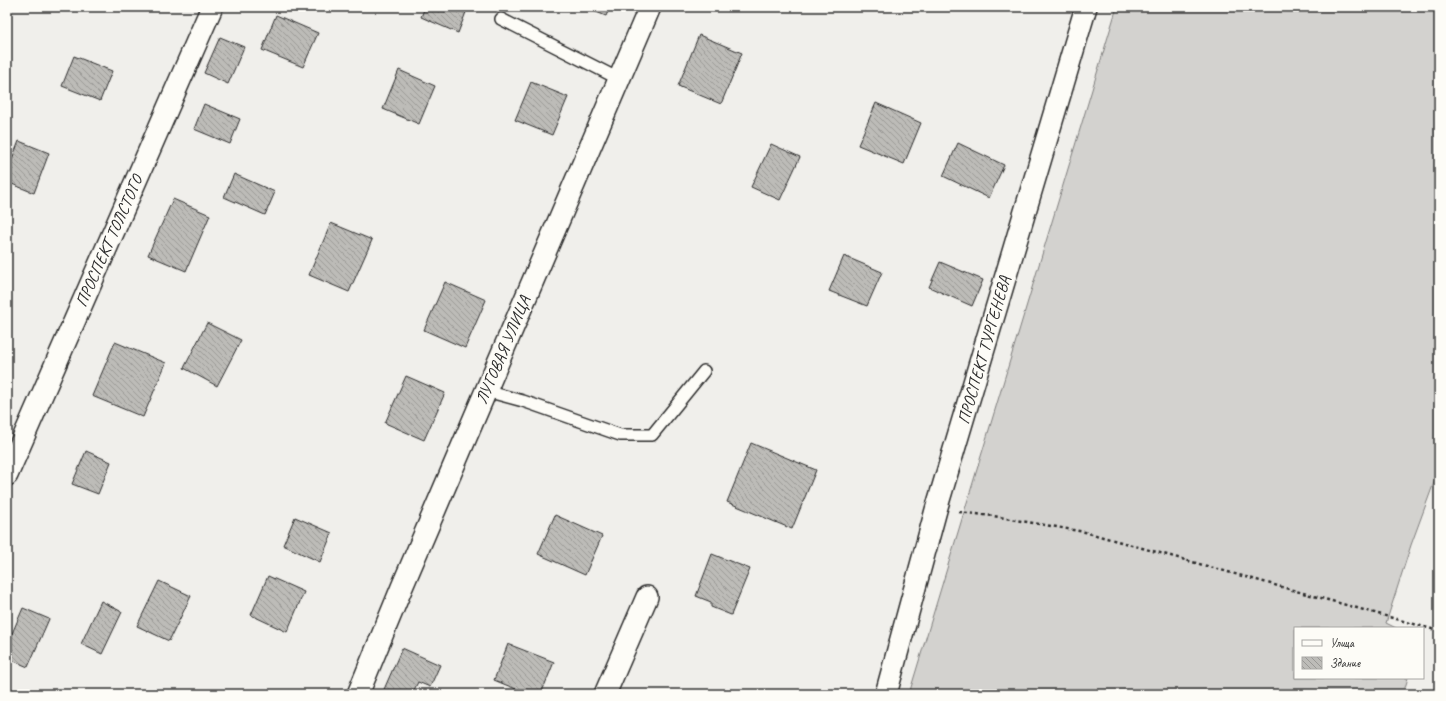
<svg xmlns="http://www.w3.org/2000/svg" width="1446" height="701" viewBox="0 0 1446 701" font-family="Caveat,sans-serif">
<style>
.grass{fill:#d3d2cf;stroke:#7f7e7d}
.building{fill:url(#building-back-hatch);stroke:#2b2b2b}
.lines{fill:none;stroke-linecap:round;stroke-linejoin:round}
.service-casing{stroke:#2b2b2b;stroke-width:14}
.minor-casing{stroke:#2b2b2b;stroke-width:24}
.path{stroke:#2b2b2b;stroke-width:2.5;stroke-dasharray:3 3;stroke-linecap:butt}
.service{stroke:#fdfcf7;stroke-width:11}
.minor{stroke:#fdfcf7;stroke-width:21}
.labels{text-anchor:middle;dominant-baseline:central;stroke-width:3.5;stroke-linejoin:round;paint-order:stroke}
.street-label{font-size:17px;fill:#2b2b2b;stroke:#fdfcf7}
</style>
<defs>
<pattern id="building-back-hatch" width="6" height="6" patternUnits="userSpaceOnUse"><rect width="6" height="6" fill="#bdbcb8"/><path d="M-1 5l2 2M0 0l6 6M5-1l2 2" fill="none" stroke="#9a9996"/></pattern>
</defs>
<rect width="100%" height="100%" fill="#f0efeb"/>
<filter id="ink" filterUnits="userSpaceOnUse"><feTurbulence type="fractalNoise" baseFrequency=".025" numOctaves="2"/><feDisplacementMap in="SourceGraphic" scale="8" xChannelSelector="R" yChannelSelector="G"/><feConvolveMatrix kernelMatrix="1 2 1 2 8 2 1 2 1" color-interpolation-filters="sRGB"/></filter>
<g filter="url(#ink)">
<!-- grass -->
<path class="grass" d="M1117 7H1439V469L1411 545 1386 623 1396 628H1295V678H1408L1403 694H909Z"/>
<!-- building -->
<g class="building">
<path d="M425 7H468L458 33 421 17Z"/>
<path d="M584 7H610L606 16Z"/>
<path d="M276 15 318 33 303 67 262 50Z"/>
<path d="M699 35 742 53 721 104 678 86Z"/>
<path d="M220 37 244 47 228 84 204 73Z"/>
<path d="M74 56 112 71 100 101 62 86Z"/>
<path d="M399 70 435 86 419 124 383 109Z"/>
<path d="M531 82 568 97 552 135 515 120Z"/>
<path d="M876 103 921 123 904 164 858 145Z"/>
<path d="M204 104 240 119 230 144 194 129Z"/>
<path d="M19 141 49 153 34 193 7 182V172Z"/>
<path d="M958 143 1004 165 989 198 943 176Z"/>
<path d="M771 144 800 157 780 200 751 187Z"/>
<path d="M234 174 275 192 265 215 224 197Z"/>
<path d="M173 199 210 215 186 271 148 255Z"/>
<path d="M331 223 372 240 349 292 309 275Z"/>
<path d="M844 256 882 272 867 306 829 291Z"/>
<path d="M940 262 983 280 972 306 929 287Z"/>
<path d="M445 282 486 300 465 348 424 330Z"/>
<path d="M207 323 241 340 217 386 184 368Z"/>
<path d="M115 342 166 363 143 417 92 396Z"/>
<path d="M406 376 445 393 424 440 385 423Z"/>
<path d="M751 443 816 470 792 529 727 502Z"/>
<path d="M86 451 111 462 98 494 72 484Z"/>
<path d="M555 515 602 536 585 575 538 554Z"/>
<path d="M295 517 332 533 320 562 283 545Z"/>
<path d="M712 554 750 569 731 615 711 607V602L696 596Z"/>
<path d="M268 576 304 592 287 632 251 615Z"/>
<path d="M159 581 191 596 169 641 137 626Z"/>
<path d="M101 601 122 612 102 654 81 644Z"/>
<path d="M23 608 49 619 28 667 7 658V645Z"/>
<path d="M508 644 554 662 541 694H528L494 680Z"/>
<path d="M402 648 440 665 430 687 418 682 412 694H382Z"/>
</g>
<g class="lines">
<!-- service casing -->
<g class="service-casing">
<g id="service">
<path d="M501 19 619 79"/>
<path d="M486 391 523 401 620 435H652L704 371"/>
</g>
</g>
<!-- minor casing -->
<g class="minor-casing">
<g id="minor">
<path d="M7 475 212 7"/>
<path d="M358 694 402 587 650 7"/>
<path d="M605 694 647 597"/>
<path d="M886 694 936 510 1086 7"/>
</g>
</g>
<!-- path -->
<path class="path" d="M959 512 993 516 1085 532 1439 631"/>
<!-- service -->
<use href="#service" class="service"/>
<!-- minor -->
<use href="#minor" class="minor"/>
</g>
</g>
<g class="labels">
<!-- street labels -->
<g class="street-label">
<text transform="translate(109 241) rotate(-66)">ПРОСПЕКТ ТОЛСТОГО</text>
<text transform="translate(503 350) rotate(-67)">ЛУГОВАЯ УЛИЦА</text>
<text transform="translate(984 350) rotate(-74)">ПРОСПЕКТ ТУРГЕНЕВА</text>
</g>
</g>
<!-- margin -->
<rect width="1446" height="701" fill="none" stroke="#fdfcf7" stroke-width="24"/>
<rect x="12" y="12" width="1422" height="677" fill="none" stroke="#2b2b2b" stroke-width="1.5" filter="url(#ink)"/>
<!-- legend -->
<rect x="1294" y="627" width="130" height="52" fill="#fdfcf7" stroke="#a9a8a5"/>
<rect x="1302" y="640" width="20" height="6" fill="#fdfcf7" stroke="#a9a8a5"/>
<text x="1330" y="647" font-size="12" fill="#2b2b2b">Улица</text>
<rect x="1302" y="657" width="20" height="12" fill="url(#building-back-hatch)" stroke="#a9a8a5"/>
<text x="1330" y="667" font-size="12" fill="#2b2b2b">Здание</text>
</svg>
